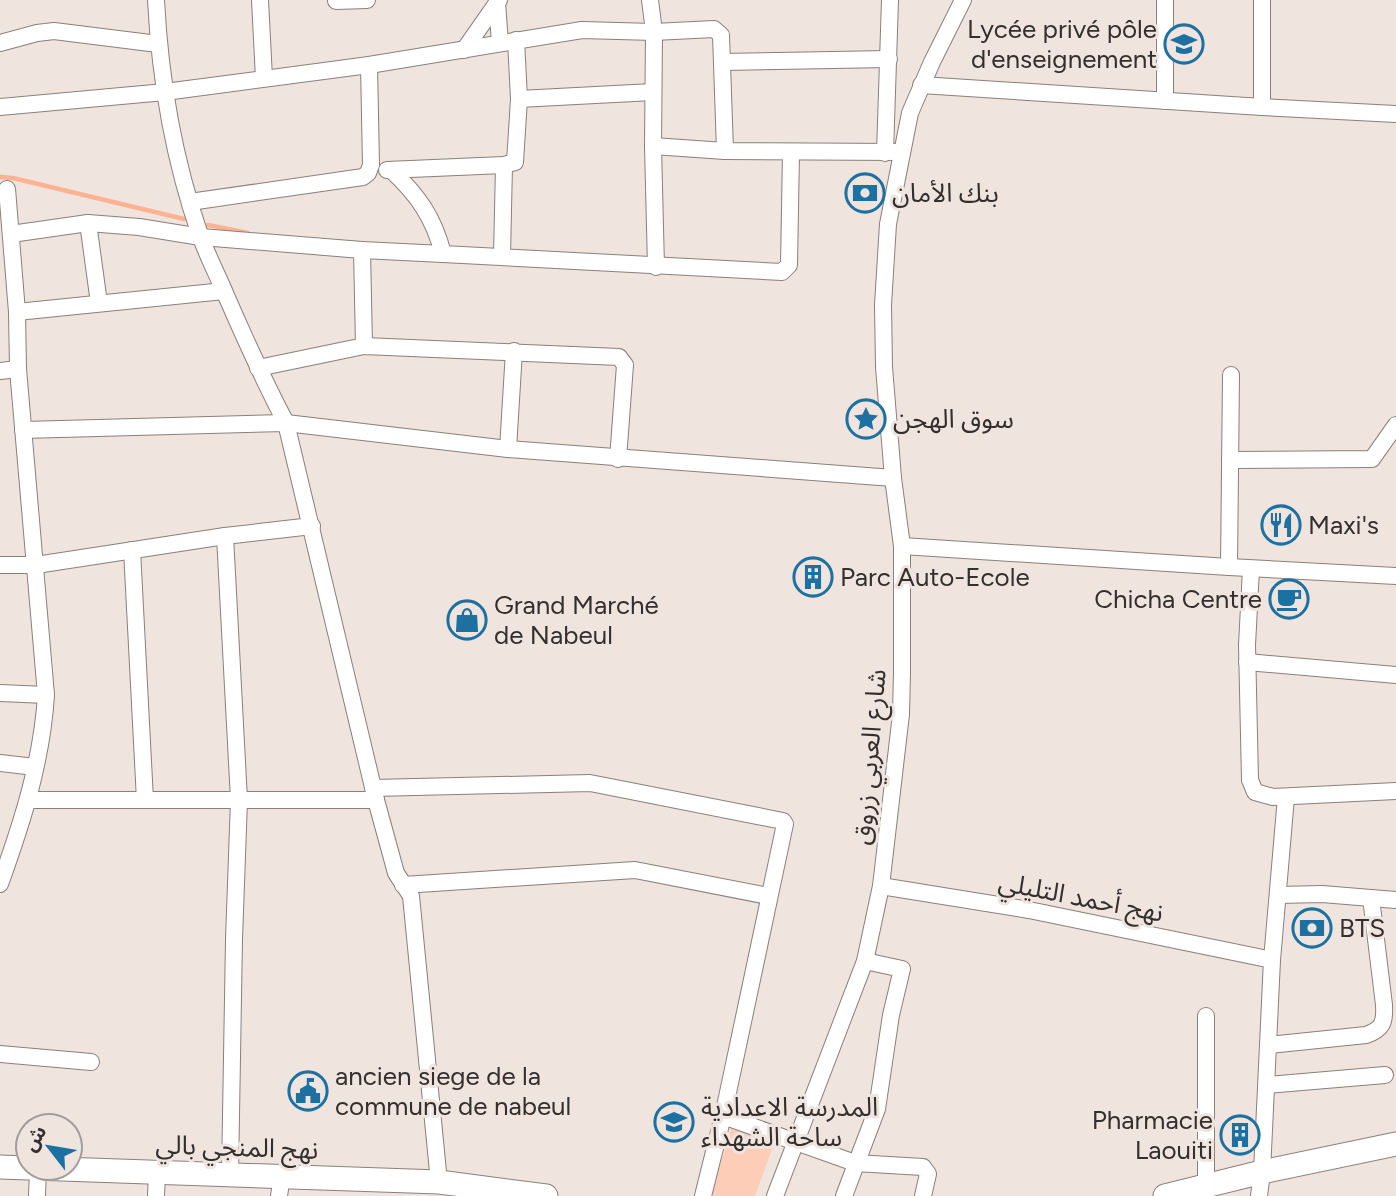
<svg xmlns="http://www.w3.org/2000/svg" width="1396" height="1196" viewBox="0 0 1396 1196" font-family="Figtree,'Noto Sans Arabic',sans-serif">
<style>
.green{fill:#fecdb8}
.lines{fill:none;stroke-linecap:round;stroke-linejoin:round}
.stream{stroke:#fdb392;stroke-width:4.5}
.street-casing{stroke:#8a7f7a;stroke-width:18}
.secondary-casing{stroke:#8a7f7a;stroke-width:25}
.street{stroke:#fff;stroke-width:16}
.secondary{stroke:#fff;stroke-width:23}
.labels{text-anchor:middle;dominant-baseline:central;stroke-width:6;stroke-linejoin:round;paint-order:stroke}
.poi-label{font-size:26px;fill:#332f2d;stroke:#f0e4df;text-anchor:start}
.street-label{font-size:26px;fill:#332f2d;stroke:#f0e4df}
</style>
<rect width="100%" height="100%" fill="#f0e4df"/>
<!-- green -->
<path class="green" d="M732 1127 775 1141 755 1196H710Z"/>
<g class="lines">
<!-- stream -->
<g class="stream">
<path d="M0 177 13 178 184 219"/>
<path d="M208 225 248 233"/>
</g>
<!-- street casing -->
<g class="street-casing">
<g id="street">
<path d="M156 0C160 79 174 160 200 235 207 255 217 274 225 293 244 337 264 381 286 423L376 800 396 873 411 896 439 1182"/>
<path d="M260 0 264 78"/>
<path d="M650 0 654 32 653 146 656 267"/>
<path d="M1165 0V101"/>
<path d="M336 1 367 0"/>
<path d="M497 3 500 43"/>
<path d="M0 43 37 33 54 31 158 44"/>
<path d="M464 50 499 0"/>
<path d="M722 62 889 59"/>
<path d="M921 85 1262 107 1396 114"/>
<path d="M519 99 653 92"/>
<path d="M0 107 165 92 369 65 582 30 654 32 714 29 721 35 725 151"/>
<path d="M1262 107V0"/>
<path d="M653 146 725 151 902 152"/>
<path d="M885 153 890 0"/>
<path d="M387 170 504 165 515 162 519 99 516 40"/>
<path d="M391 170C418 195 434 218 443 254L782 272 789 265 791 152"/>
<path d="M190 202 363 177 368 173 371 165 369 65"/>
<path d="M88 223 99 303"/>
<path d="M11 234 88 223 139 227 201 237 362 250 364 346"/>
<path d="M362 250 443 254"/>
<path d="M502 256 504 165"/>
<path d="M17 312 224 291"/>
<path d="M258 368 364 346 619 357 625 365 618 459"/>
<path d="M0 371 18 369"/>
<path d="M23 430 286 423 508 449 893 478"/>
<path d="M508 449 514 351"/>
<path d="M1230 460 1372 459 1396 425"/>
<path d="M225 536 239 800 234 939 230 1175"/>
<path d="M902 546 1229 567 1396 576"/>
<path d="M132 550 145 800"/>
<path d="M0 565H36L225 536 312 526"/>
<path d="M1229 567 1231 375"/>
<path d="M1251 569 1247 645 1250 780 1255 792 1273 797 1396 791"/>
<path d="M1247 662 1396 675"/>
<path d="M0 693 46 695"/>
<path d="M0 763 35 767"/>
<path d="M373 788 590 783 783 821 785 824 723 1116 703 1196"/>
<path d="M28 800H376"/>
<path d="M0 884C22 823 42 761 46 695L18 369 17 312 7 189"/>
<path d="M403 885 635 870 768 896"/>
<path d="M881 886 1029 910 1272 960"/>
<path d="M1278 895 1322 894 1396 900"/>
<path d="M1269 1045 1366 1035C1383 1029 1385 1022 1384 1005L1371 898"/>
<path d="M0 1054 91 1062"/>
<path d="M1267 1085 1385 1075"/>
<path d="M723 1116 855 1163 923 1167 928 1174 923 1196"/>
<path d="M1206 1186V1016"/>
<path d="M37 1196 38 1168"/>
<path d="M156 1196 157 1173"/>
<path d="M279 1196 282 1176"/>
<path d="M775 1196 865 961 881 886 901 714 902 673V546L893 478 884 367 883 305 888 224 910 113 932 62 963 0"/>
<path d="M844 1196 877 1109 891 1015 902 969 865 961"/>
<path d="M1259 1196 1262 1172 1272 960 1286 797"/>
</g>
</g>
<!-- secondary casing -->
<g class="secondary-casing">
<g id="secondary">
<path d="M0 1167 28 1168"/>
<path d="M33 1168 439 1182 546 1196"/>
<path d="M1165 1196 1262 1172 1396 1144"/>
</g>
</g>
<!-- street -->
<use href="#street" class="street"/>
<!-- secondary -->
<use href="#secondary" class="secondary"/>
</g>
<!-- icons -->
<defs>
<g id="school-ring" transform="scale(2.0125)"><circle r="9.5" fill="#f0e4df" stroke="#1c71a1" stroke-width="1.5"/><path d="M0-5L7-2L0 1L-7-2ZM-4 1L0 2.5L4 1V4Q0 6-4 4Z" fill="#1c71a1"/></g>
<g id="bank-ring" transform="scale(2.0125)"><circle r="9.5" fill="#f0e4df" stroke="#1c71a1" stroke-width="1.5"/><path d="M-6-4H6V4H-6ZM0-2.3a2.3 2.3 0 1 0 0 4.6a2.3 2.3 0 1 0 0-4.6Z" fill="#1c71a1"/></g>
<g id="sight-ring" transform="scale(2.0125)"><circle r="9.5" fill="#f0e4df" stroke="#1c71a1" stroke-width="1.5"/><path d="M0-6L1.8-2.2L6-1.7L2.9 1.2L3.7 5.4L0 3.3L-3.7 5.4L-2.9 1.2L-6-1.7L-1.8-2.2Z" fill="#1c71a1"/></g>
<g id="restaurant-ring" transform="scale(2.0125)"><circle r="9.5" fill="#f0e4df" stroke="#1c71a1" stroke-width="1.5"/><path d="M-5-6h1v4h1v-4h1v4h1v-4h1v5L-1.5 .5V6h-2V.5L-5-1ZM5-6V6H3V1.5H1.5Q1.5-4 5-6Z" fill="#1c71a1"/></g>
<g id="building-ring" transform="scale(2.0125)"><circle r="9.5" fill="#f0e4df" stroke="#1c71a1" stroke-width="1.5"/><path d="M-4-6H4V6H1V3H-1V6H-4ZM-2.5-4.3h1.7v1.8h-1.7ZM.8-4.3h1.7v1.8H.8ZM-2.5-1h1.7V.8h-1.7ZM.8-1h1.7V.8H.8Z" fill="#1c71a1"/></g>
<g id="cafe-ring" transform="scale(2.0125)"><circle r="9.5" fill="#f0e4df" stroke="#1c71a1" stroke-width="1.5"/><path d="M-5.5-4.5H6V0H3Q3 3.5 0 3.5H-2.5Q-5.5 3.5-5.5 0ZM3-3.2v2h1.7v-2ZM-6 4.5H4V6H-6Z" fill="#1c71a1"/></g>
<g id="shop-ring" transform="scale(2.0125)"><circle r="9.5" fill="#f0e4df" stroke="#1c71a1" stroke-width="1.5"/><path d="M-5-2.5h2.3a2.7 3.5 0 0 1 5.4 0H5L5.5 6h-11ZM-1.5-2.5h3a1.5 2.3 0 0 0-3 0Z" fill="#1c71a1"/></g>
<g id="civic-ring" transform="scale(2.0125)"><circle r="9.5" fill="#f0e4df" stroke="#1c71a1" stroke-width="1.5"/><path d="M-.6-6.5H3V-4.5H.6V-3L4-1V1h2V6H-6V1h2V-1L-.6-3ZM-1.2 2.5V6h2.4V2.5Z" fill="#1c71a1"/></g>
<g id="university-ring" transform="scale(2.0125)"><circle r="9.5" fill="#f0e4df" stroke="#1c71a1" stroke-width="1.5"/><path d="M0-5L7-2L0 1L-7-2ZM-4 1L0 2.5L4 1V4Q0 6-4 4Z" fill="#1c71a1"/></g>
</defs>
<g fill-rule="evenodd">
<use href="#school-ring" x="1184" y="44"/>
<use href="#bank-ring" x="865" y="193"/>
<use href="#sight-ring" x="866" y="419"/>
<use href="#restaurant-ring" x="1281" y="525"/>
<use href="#building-ring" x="813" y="577"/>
<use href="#cafe-ring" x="1289" y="599"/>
<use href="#shop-ring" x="467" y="620"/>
<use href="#bank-ring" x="1312" y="928"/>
<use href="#civic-ring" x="308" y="1091"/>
<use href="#university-ring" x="674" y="1122"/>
<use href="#building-ring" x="1240" y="1135"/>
</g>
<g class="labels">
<!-- poi labels -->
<g class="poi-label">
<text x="1157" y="29" text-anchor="end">Lycée privé pôle<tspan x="1157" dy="30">d'enseignement</tspan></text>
<text x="892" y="193">بنك الأمان</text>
<text x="893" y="419">سوق الهجن</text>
<text x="1308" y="525">Maxi's</text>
<text x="840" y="577">Parc Auto-Ecole</text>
<text x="1262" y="599" text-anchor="end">Chicha Centre</text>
<text x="494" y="605">Grand Marché<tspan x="494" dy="30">de Nabeul</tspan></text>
<text x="1339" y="928">BTS</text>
<text x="335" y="1076">ancien siege de la<tspan x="335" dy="30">commune de nabeul</tspan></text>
<text x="701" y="1107">المدرسة الاعدادية<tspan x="701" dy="30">ساحة الشهداء</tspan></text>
<text x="1213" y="1120" text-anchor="end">Pharmacie<tspan x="1213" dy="30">Laouiti</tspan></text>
</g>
<!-- street labels -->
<g class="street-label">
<text transform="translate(869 757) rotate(-85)">شارع العربي زروق</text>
<text transform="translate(1081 897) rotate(11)">نهج أحمد التليلي</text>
<text transform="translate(237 1147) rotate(2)">نهج المنجي بالي</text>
</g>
</g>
<!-- north arrow -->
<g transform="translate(49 1147) rotate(301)"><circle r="33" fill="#f0e4df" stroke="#a49c98" stroke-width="2"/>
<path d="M0-5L12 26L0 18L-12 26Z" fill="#1c71a1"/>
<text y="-10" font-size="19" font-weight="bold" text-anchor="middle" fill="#332f2d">ش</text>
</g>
</svg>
